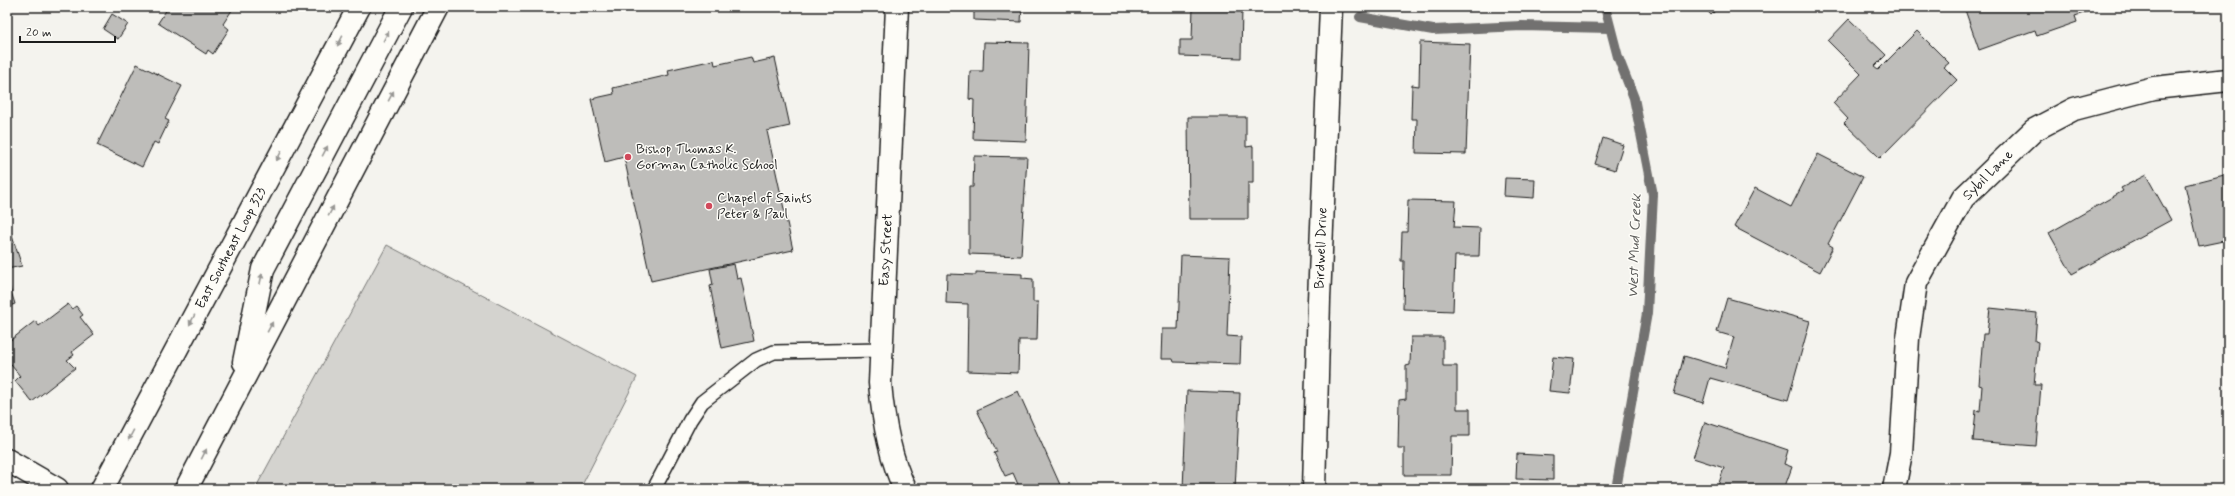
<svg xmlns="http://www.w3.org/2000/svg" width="2235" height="496" viewBox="0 0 2235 496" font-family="Mynerve,sans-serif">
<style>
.green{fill:#d4d3cf;stroke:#787876}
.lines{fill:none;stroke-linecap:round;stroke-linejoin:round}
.stream{stroke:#72716f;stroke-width:10}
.building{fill:#bebdba;stroke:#1c1c1c}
.lane-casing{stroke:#1c1c1c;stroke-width:16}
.street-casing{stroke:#1c1c1c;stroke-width:25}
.highway-casing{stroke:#1c1c1c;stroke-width:25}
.lane{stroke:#fdfcf7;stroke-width:13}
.street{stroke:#fdfcf7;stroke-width:22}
.highway{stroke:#fdfcf7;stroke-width:22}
.oneway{fill:#989794}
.poi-dot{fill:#d1495b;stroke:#fdfcf7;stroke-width:1.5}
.labels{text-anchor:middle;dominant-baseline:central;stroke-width:3;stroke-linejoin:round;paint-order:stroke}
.poi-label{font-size:14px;fill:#1c1c1c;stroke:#fdfcf7;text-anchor:start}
.street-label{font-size:14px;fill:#1c1c1c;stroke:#fdfcf7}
.water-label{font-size:15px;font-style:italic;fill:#5c5c5a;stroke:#fdfcf7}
</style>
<rect width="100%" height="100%" fill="#f4f3ee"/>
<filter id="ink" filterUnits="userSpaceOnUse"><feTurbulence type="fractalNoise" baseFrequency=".025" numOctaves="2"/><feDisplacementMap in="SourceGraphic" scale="8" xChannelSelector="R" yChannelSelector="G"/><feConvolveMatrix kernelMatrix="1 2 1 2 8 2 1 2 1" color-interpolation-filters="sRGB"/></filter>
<g filter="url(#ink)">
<!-- green -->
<path class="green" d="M387 245 637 377 580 489H255Z"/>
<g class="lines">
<!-- stream -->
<g class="stream">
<path d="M1605 7 1618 57 1634 98 1653 195 1647 313 1616 489"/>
<path d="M1360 17 1433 30 1522 26 1610 28"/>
</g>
</g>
<!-- building -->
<g class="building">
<path d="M163 7H234L223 24 229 29 213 54 208 50 206 54 158 23 167 9Z"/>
<path d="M974 7H1022L1021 22 974 20Z"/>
<path d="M1193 7H1242L1241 58 1180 56V40H1192Z"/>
<path d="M1704 7H1719L1711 15Z"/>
<path d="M1964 7H2101L2075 16 2077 22 2037 36 2035 30 1979 50Z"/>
<path d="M112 14 128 24 118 39 103 29Z"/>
<path d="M1849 19 1886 55 1874 67 1878 70 1917 31 1949 63 1944 67 1957 80 1880 158 1844 123 1848 119 1833 103 1861 74 1828 41Z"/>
<path d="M984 42 1029 43 1026 141 973 139 974 100 969 99 970 71H983Z"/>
<path d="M1420 42 1470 44 1466 154 1416 153 1417 119H1411L1412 85 1419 86Z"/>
<path d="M751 57 753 63 775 58 790 126 767 131 793 250 651 281 624 157 605 162 591 99 614 94 613 88 669 75 668 70 714 60 715 65Z"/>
<path d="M137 64 182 86 165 119 169 121 158 144 154 142 142 167 97 145Z"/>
<path d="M1188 117H1246V147L1253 146V183H1248V219H1189Z"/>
<path d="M1603 138 1623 145 1615 170 1595 164Z"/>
<path d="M1818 154 1863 177 1828 244 1833 247 1820 272 1734 227 1755 188 1791 207Z"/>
<path d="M974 156 1027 157 1021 256 969 254V187H973Z"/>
<path d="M2228 174V240L2199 246 2185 185Z"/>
<path d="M2146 175 2171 220 2072 274 2049 233 2123 191 2121 188Z"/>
<path d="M1505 178 1535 179 1534 198 1504 196Z"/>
<path d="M1408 200 1456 201 1454 227 1480 228 1479 256H1455L1453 311 1403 309 1404 261H1401L1402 232H1407Z"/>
<path d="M11 233 22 266 7 269V234Z"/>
<path d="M1181 255 1230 257 1227 336 1241 337 1240 364 1174 362 1173 359H1161L1162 329H1178Z"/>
<path d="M734 264 737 279 741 278 754 341 722 348 710 286 713 285 710 269Z"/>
<path d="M976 272 1022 274V278L1033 279V302H1038L1037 340H1019L1018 373 967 371 968 304 946 303 947 274 976 275Z"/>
<path d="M7 279 15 304 7 307Z"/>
<path d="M1727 298 1810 321 1788 400 1710 378 1703 403 1674 394 1684 356 1725 368 1734 337 1717 332Z"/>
<path d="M68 304 72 309 76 306 83 315 80 317 94 335 72 352 74 355 67 360 75 368 32 402 15 381 20 376 7 360V343L35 321 39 326Z"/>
<path d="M1990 308 2037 313 2035 341 2038 342 2034 385H2041L2036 446 1973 441 1976 410 1980 411 1982 386 1979 385 1983 334H1987Z"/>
<path d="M1411 337H1443V366H1457V409H1470V436H1452L1451 475H1404V448H1398L1399 400 1406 399V366L1410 365Z"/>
<path d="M1553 357 1574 359 1570 393 1549 391Z"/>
<path d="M1018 391 1062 489H1020L1013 473 1005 476 994 453 997 452 977 410Z"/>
<path d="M1187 391 1240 393 1235 489H1183Z"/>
<path d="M1705 422 1788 450 1784 464 1792 467 1784 489H1717L1724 468 1693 458Z"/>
<path d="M1517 454 1553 456V480L1516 479Z"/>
</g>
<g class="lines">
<!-- lane casing -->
<g class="lane-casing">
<path id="lane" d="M654 489 690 420 702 402 756 360 774 352 881 350"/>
</g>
<!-- street casing -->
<g class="street-casing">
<g id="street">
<path d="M897 7 880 383C883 419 889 456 905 489"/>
<path d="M7 460 57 489"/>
<path d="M1314 489 1319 300 1331 7"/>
<path d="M1894 489 1901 453 1908 338 1916 283 1963 198 2034 130 2074 109 2154 88 2228 80"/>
</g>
</g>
<!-- highway casing -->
<g class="highway-casing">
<g id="highway">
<path d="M244 362 263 269 401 7"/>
<path d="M102 489 359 7"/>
<path d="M186 489 438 7"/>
</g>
</g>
<!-- lane -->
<use href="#lane" class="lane"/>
<!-- street -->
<use href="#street" class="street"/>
<!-- highway -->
<use href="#highway" class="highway"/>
</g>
<!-- one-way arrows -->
<defs><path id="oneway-solid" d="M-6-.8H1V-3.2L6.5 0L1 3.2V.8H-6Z"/></defs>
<g class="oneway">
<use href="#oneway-solid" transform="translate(386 36) rotate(-62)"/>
<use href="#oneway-solid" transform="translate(340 41) rotate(118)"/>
<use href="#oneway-solid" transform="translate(391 96) rotate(-62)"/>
<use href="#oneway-solid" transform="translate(325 151) rotate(-62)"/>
<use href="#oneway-solid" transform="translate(279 156) rotate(118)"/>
<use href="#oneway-solid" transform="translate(331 211) rotate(-62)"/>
<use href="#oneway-solid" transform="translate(261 279) rotate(-78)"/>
<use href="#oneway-solid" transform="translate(192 320) rotate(118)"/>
<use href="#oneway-solid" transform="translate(270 327) rotate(-62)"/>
<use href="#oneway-solid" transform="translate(131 435) rotate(118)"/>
<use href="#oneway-solid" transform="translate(204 454) rotate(-63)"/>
</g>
</g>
<!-- markers -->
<g class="poi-dot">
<circle cx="628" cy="157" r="4"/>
<circle cx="709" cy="206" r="4"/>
</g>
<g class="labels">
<!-- poi labels -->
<g class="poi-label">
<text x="636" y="149">Bishop Thomas K.<tspan x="636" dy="16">Gorman Catholic School</tspan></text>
<text x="717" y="198">Chapel of Saints<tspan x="717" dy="16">Peter &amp; Paul</tspan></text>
</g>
<!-- street labels -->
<g class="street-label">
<text transform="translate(1988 175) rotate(-45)">Sybil Lane</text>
<text transform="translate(231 248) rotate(-62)">East Southeast Loop 323</text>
<text transform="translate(1321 248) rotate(-88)">Birdwell Drive</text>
<text transform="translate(886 250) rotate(-87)">Easy Street</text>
</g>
<!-- water labels -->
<g class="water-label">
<text transform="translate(1635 246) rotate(-88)">West Mud Creek</text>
</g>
</g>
<!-- margin -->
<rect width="2235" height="496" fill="none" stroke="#fdfcf7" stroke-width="24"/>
<rect x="12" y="12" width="2211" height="472" fill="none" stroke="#1c1c1c" stroke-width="1.5" filter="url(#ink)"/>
<!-- scale -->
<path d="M20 36v6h95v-6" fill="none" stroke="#1c1c1c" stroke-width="2"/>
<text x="26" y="36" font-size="12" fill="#1c1c1c" stroke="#fdfcf7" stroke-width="3" paint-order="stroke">20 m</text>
</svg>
